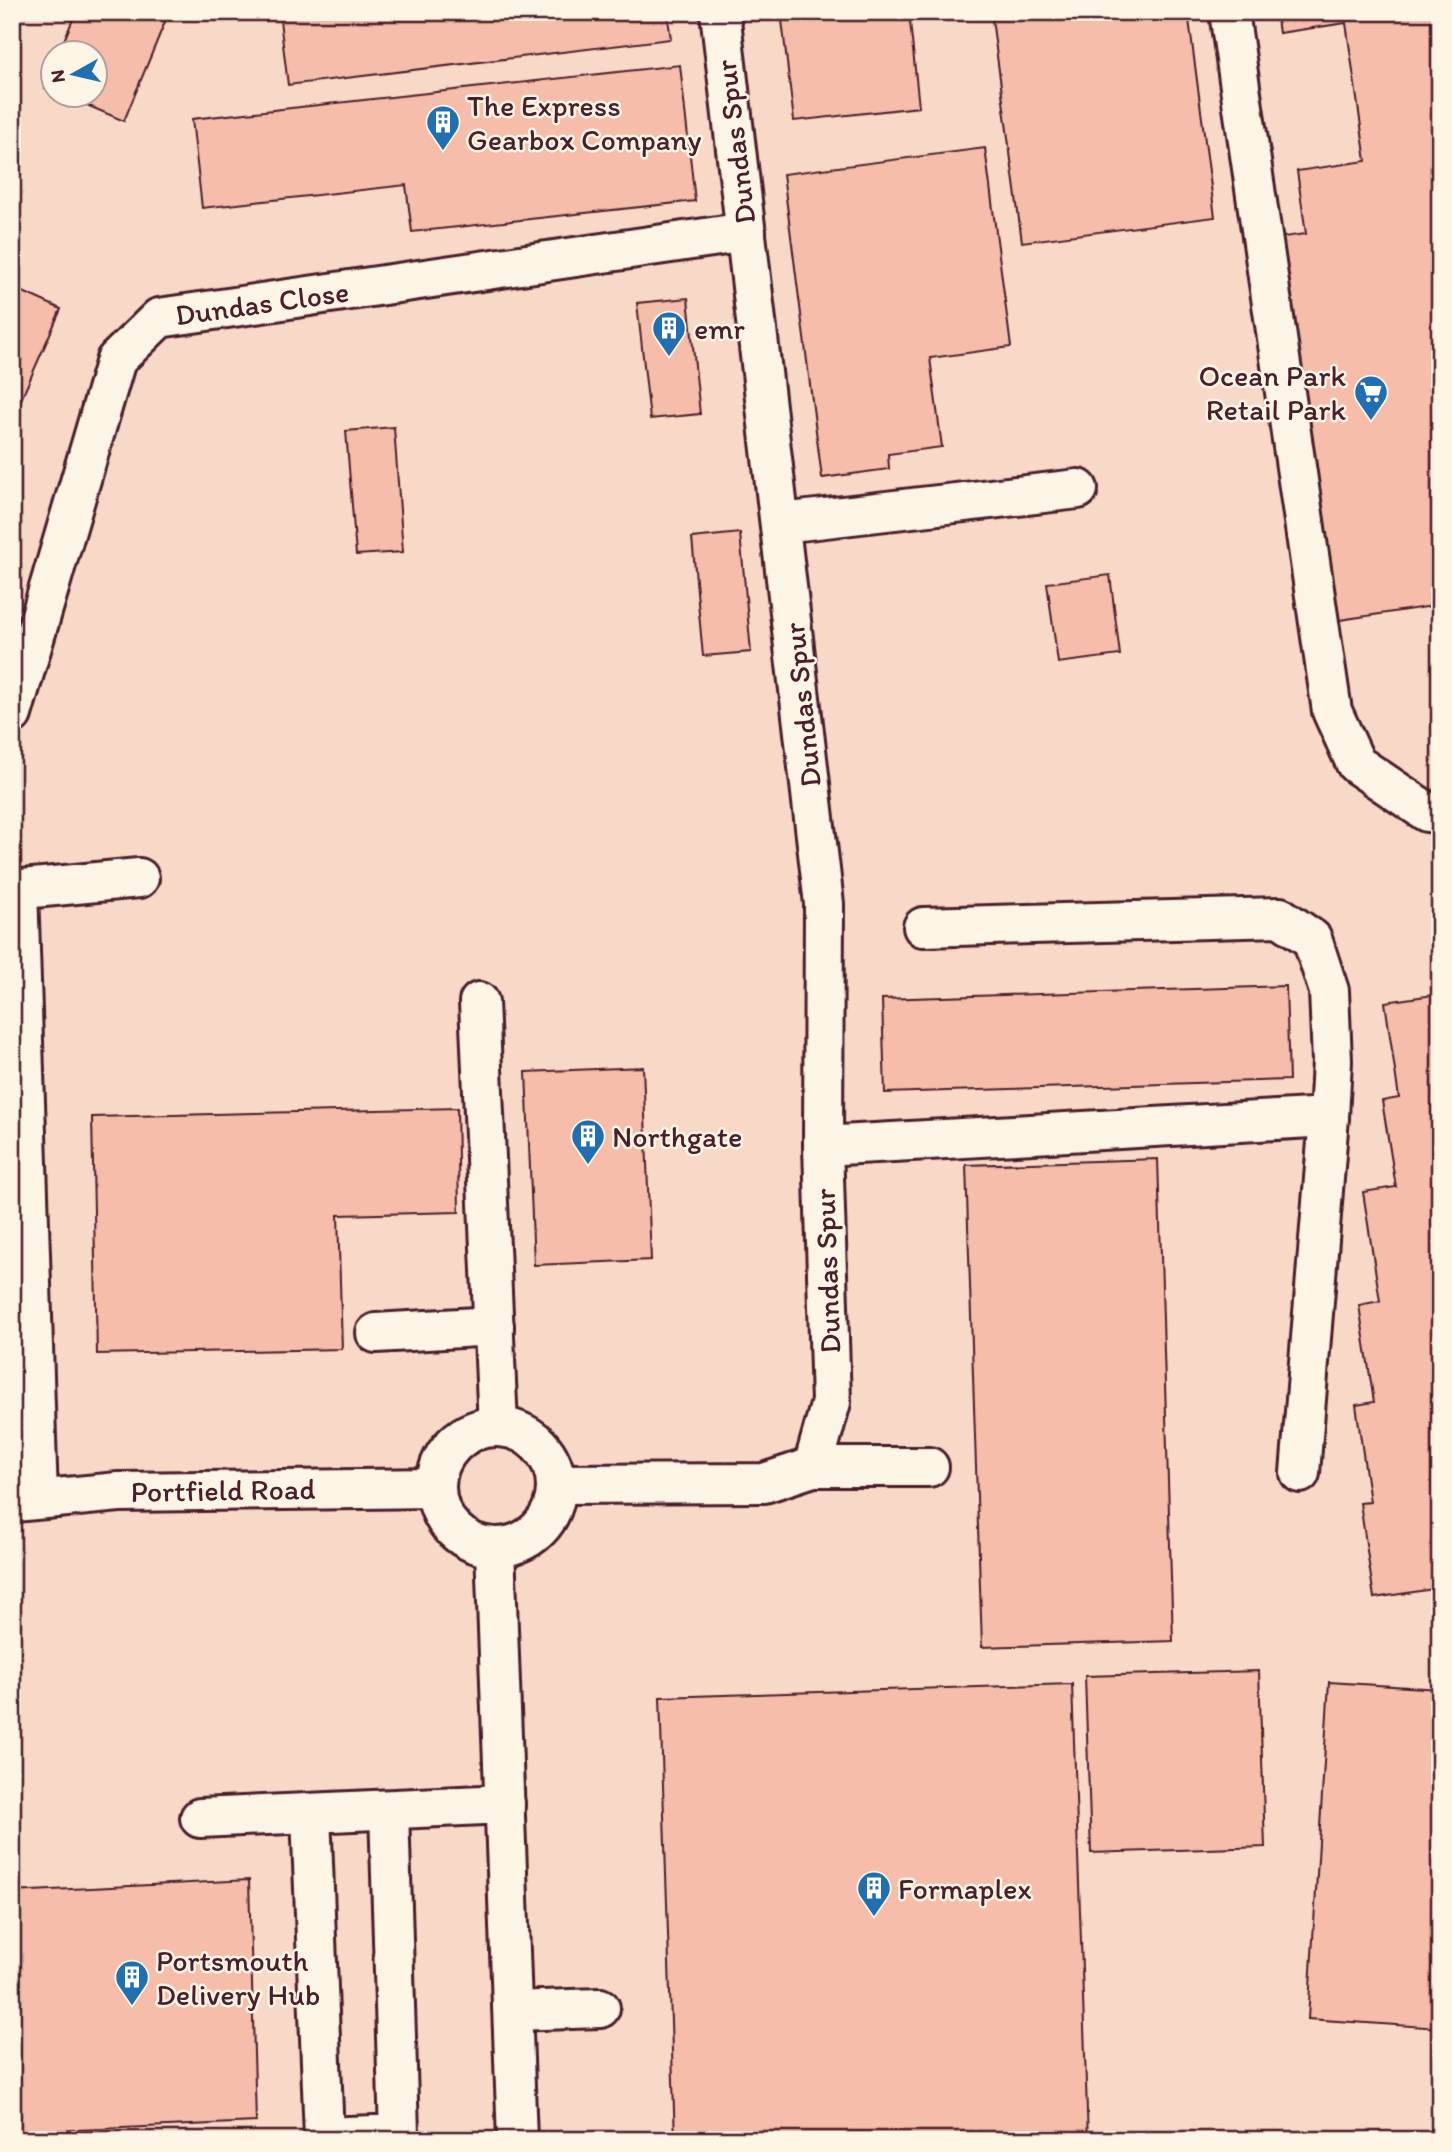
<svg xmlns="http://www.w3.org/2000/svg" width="1452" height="2152" viewBox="0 0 1452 2152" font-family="Itim,sans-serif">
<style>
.built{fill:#f8d8c7;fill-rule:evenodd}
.building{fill:#f5bdaa;stroke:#4a1f2b;stroke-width:2}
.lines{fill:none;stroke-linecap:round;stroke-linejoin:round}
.minor-casing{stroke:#4a1f2b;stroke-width:44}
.minor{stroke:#fcf5e5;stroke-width:38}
.labels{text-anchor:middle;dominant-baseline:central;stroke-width:5;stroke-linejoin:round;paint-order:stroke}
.poi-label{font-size:30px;fill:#4a1f2b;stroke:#fcf5e5;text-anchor:start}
.street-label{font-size:30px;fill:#4a1f2b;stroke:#fcf5e5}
</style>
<rect width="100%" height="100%" fill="#fae4d3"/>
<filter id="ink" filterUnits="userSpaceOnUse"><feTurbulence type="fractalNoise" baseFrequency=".0143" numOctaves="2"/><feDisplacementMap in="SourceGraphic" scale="14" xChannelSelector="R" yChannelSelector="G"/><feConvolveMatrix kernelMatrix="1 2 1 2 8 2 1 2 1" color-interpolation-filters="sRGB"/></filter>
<g filter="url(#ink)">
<!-- built -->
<path class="built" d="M12 12H1440V2140H12ZM52 52H94V94H52Z"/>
<!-- building -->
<g class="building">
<path d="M76 12H169L124 121 61 94H94V52H59Z"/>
<path d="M279 12H667L671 39 288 85Z"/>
<path d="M781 12H909L919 107 794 121Z"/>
<path d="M1044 12H1188L1215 217 1022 242 992 19Z"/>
<path d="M1276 12H1440V605L1333 621 1276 238 1306 234 1297 171 1366 161 1346 23 1279 33Z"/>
<path d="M680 65 695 201 412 232 406 185 202 208 192 119Z"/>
<path d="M52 69V91L45 88Z"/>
<path d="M985 148 1011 347 930 358 942 447 888 454 889 469 822 478 783 174Z"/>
<path d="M12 287 61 309 12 420Z"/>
<path d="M688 298 700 414 650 419 637 303Z"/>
<path d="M394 427 403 552 356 555 346 431Z"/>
<path d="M740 533 751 652 703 656 692 538Z"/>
<path d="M1110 575 1120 655 1058 663 1047 583Z"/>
<path d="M1286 986 1289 1080 885 1093 882 999Z"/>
<path d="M1440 994V1588L1374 1598 1360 1503 1370 1502 1356 1405 1374 1402 1359 1305 1380 1301 1363 1192 1396 1187 1382 1101 1399 1098 1385 1002Z"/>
<path d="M643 1067 651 1260 534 1265 526 1072Z"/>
<path d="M457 1108 459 1212 338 1215 342 1349 97 1354 92 1117Z"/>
<path d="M1158 1159 1173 1641 982 1647 966 1165Z"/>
<path d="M1259 1671 1265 1847 1091 1853 1085 1676Z"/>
<path d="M1329 1682 1440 1689V2028L1308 2019Z"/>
<path d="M1072 1684 1088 2140H675L660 1697Z"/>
<path d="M249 1880 256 2122 12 2133V1892Z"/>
</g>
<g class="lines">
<!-- minor casing -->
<g class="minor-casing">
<g id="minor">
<path d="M1229 12 1332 711 1356 764 1427 812 1440 813"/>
<path d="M782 523 1078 489"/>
<path d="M12 714 116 360 159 318 746 232"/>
<path d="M18 889 38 1498"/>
<path d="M12 890 139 878"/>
<path d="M479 1002 498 1426"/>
<path d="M823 1146 1329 1117 1332 1061 1329 991 1312 939 1280 917 923 927"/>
<path d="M376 1333 494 1326"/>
<circle cx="496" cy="1487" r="60"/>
<path d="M813 1467H929"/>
<path d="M1300 1473 1329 1117"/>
<path d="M556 1484 764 1483 813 1467 831 1402 823 1146 824 904 720 12"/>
<path d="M14 1502 119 1492 435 1488"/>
<path d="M495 1548 517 2140"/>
<path d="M311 1814 324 2137 399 2134 389 1810"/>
<path d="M200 1818 505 1804"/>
<path d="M513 2011 600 2008"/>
</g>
</g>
<!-- minor -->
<use href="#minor" class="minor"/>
</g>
</g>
<!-- icons -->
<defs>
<g id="building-pin" transform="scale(1.75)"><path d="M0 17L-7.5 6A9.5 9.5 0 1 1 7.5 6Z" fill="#1f6fb2" stroke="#fcf5e5"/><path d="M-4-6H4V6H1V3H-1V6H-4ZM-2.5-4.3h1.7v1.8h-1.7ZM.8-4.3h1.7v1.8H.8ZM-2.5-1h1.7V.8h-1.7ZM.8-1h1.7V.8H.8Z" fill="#fff"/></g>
<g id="supermarket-pin" transform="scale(1.75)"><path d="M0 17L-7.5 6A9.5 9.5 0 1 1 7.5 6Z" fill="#1f6fb2" stroke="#fcf5e5"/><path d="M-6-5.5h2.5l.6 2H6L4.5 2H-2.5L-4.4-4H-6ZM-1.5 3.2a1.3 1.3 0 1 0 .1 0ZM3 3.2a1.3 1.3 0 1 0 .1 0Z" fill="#fff"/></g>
</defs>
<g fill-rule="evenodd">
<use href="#building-pin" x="443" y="122"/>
<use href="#building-pin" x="669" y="328"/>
<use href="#supermarket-pin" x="1371" y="392"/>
<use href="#building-pin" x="588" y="1136"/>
<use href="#building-pin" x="874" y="1888"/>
<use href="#building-pin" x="132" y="1977"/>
</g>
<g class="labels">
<!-- poi labels -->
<g class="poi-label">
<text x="467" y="105">The Express<tspan x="467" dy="34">Gearbox Company</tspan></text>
<text x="694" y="328">emr</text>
<text x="1346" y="375" text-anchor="end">Ocean Park<tspan x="1346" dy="34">Retail Park</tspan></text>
<text x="612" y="1136">Northgate</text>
<text x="898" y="1888">Formaplex</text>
<text x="156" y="1960">Portsmouth<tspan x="156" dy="34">Delivery Hub</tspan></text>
</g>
<!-- street labels -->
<g class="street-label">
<text transform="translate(735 142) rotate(-97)">Dundas Spur</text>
<text transform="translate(262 303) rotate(-8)">Dundas Close</text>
<text transform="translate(802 705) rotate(-96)">Dundas Spur</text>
<text transform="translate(827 1271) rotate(-92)">Dundas Spur</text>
<text transform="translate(223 1490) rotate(-1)">Portfield Road</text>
</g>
</g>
<!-- margin -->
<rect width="1452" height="2152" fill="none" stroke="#fcf5e5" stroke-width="42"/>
<rect x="21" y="21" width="1410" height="2110" fill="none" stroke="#4a1f2b" stroke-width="2.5" filter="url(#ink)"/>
<!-- north arrow -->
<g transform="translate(74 74) rotate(262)"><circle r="33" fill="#fcf5e5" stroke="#b59f9b" stroke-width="2"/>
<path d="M0-5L12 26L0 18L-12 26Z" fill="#1f6fb2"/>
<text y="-10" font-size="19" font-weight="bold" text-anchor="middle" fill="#4a1f2b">N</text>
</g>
</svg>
